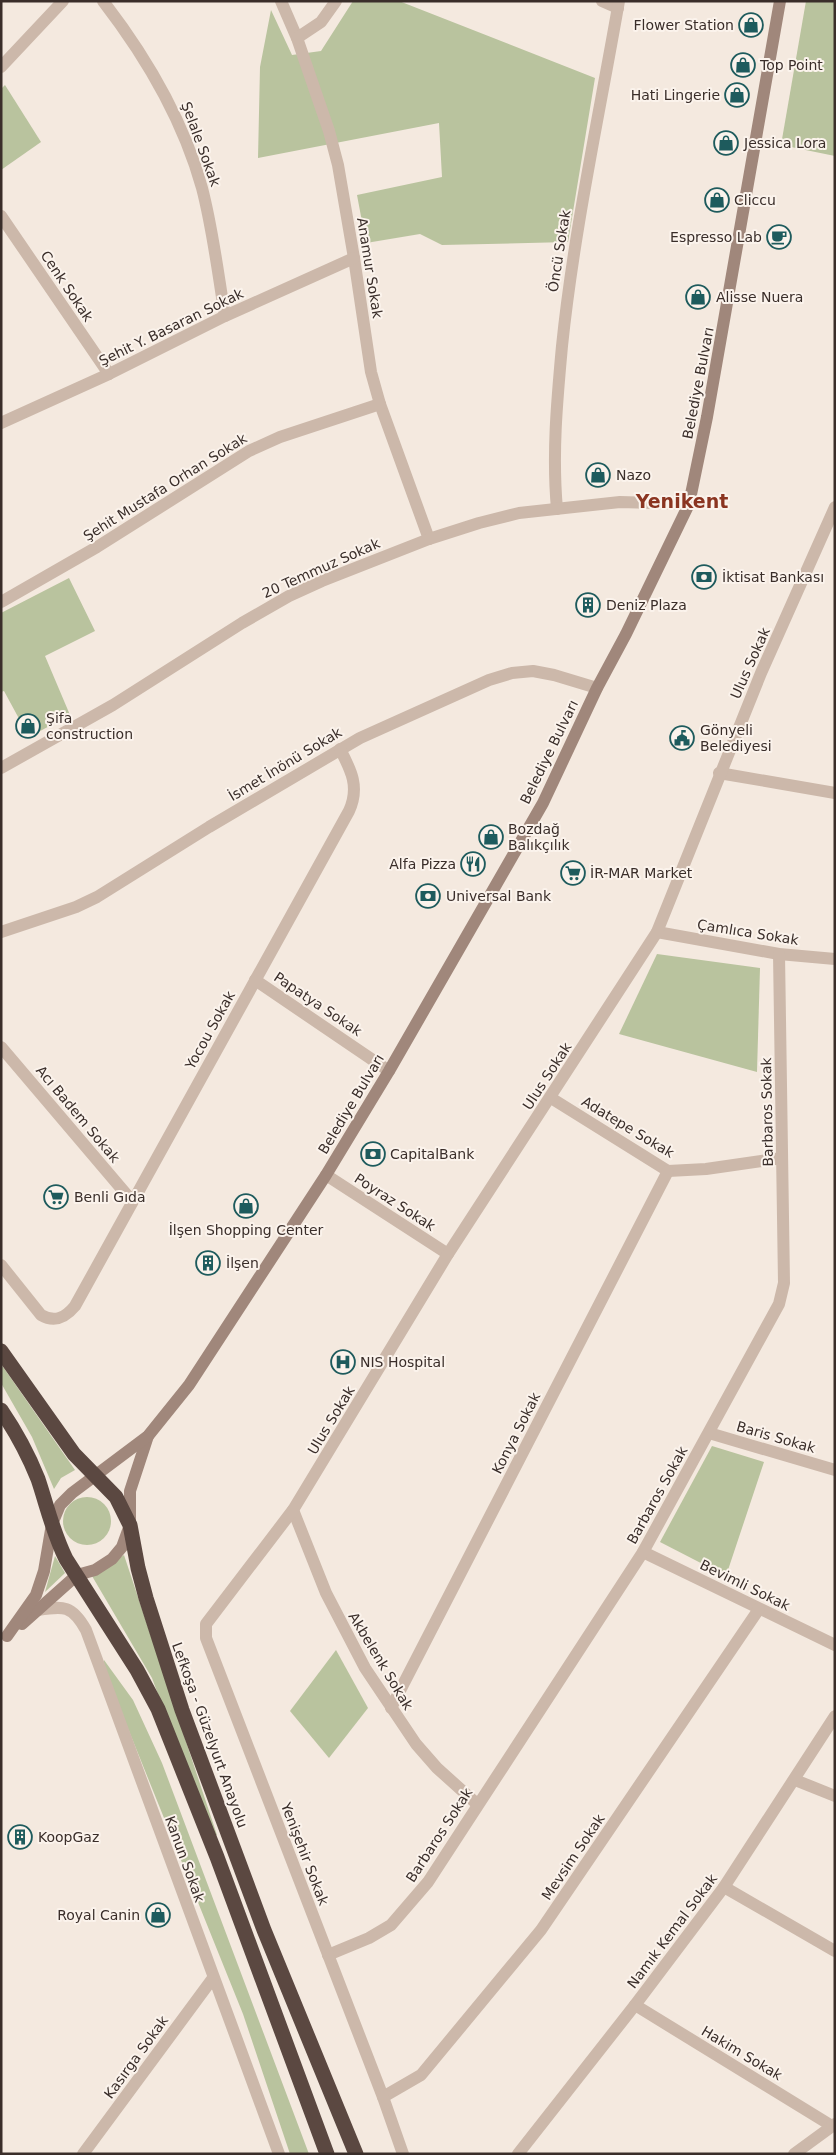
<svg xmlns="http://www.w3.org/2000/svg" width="836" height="2155" viewBox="0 0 836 2155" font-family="'DejaVu Sans',sans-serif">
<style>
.green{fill:#b9c39e}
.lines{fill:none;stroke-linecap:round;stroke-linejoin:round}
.street{stroke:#ccb8aa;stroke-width:12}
.secondary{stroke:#a0877b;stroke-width:12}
.highway{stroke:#5b4841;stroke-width:15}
.labels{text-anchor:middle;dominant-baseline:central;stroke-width:4;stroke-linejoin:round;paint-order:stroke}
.poi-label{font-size:14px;fill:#3a2e2a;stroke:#fbf3ec;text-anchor:start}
.street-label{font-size:14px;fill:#3a2e2a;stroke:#fbf3ec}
.district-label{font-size:19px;font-weight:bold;fill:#8b3521;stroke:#fbf3ec}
</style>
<rect width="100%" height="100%" fill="#f4e9df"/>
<!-- green -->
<g class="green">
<path d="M353 1H399L595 78 568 242 442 245 420 234 366 243 357 195 442 177 439 123 258 158 260 67 271 10 292 55 321 51Z"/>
<path d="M806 1H835V156L781 145Z"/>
<path d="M5 85 41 142 1 170V89Z"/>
<path d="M69 578 95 631 45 656 70 715 29 737 4 691 1 692V613Z"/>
<path d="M657 954 760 968 757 1072 619 1034Z"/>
<path d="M1 1364 75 1470 61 1478 54 1489 32 1437 1 1383Z"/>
<path d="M712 1446 764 1462 726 1576 660 1542Z"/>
<circle cx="87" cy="1521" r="24"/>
<path d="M124 1555 217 1835 211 1838 152 1678 92 1576Z"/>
<path d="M55 1556 65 1573 45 1592Z"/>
<path d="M336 1650 368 1708 329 1758 290 1711Z"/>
<path d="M104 1660 133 1700 162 1763 309 2154H290L243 2014 104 1669Z"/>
</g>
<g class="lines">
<!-- street -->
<g class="street">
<path d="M103 1C147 58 183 119 202 188 213 230 218 274 225 316"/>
<path d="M281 1 297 38 329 131 338 165 354 258 371 372 380 404 429 539"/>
<path d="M602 1 618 8"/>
<path d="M297 38 321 22 336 1"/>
<path d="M1 67 63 1"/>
<path d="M1 216 109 374"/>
<path d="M1 423 109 374 225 316 354 258"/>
<path d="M557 509C552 454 557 401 562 346 574 230 599 116 619 1"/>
<path d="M1 602 97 547 249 451 280 437 380 404"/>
<path d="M1 768 113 705 242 623 289 596 322 581 429 539 479 523 519 513 620 502 689 504"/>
<path d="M719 773 835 793"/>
<path d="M1 932 76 907 97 897 209 827 360 738 489 680 512 673 533 671 554 675 597 688"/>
<path d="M657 932 779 954 835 959"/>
<path d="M255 980 389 1071"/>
<path d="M1 1047 132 1201"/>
<path d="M551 1098 668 1171 706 1169 782 1158"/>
<path d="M326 1175 448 1254"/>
<path d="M1 1265 41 1315C55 1323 65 1318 75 1306L349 811C360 787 351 770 340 749"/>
<path d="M709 1433 835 1470"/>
<path d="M293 1510 326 1593 365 1668 416 1744 437 1768 477 1804"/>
<path d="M643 1552 835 1645"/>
<path d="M38 1610C64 1606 72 1605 86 1630L279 2154"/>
<path d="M391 1708 668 1171"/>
<path d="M795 1780 835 1796"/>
<path d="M724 1887 835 1951"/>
<path d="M328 1955 369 1938 391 1925 428 1882 643 1552 779 1304 784 1283 779 954"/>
<path d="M635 2005 832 2126"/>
<path d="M383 2097 421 2075 541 1930 759 1609"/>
<path d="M83 2154 213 1978"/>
<path d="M403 2154 383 2097 206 1638V1624L293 1510 448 1254 657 932 761 673 835 507"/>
<path d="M518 2154 635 2005 724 1887 835 1716"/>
<path d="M794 2154 835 2124"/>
</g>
<!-- secondary -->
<g class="secondary">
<path d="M22 1624 77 1575 95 1570 112 1559 122 1547 130 1525V1491L148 1436"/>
<path d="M7 1636 36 1595 44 1571 52 1524 60 1505 72 1493 148 1436 189 1385 326 1175 389 1071 543 803 597 688 626 634 689 504 707 417 780 1"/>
</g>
<!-- highway -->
<g class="highway">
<path d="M1 1351 74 1454 116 1497 130 1525 138 1568 146 1598 182 1710 264 1930 356 2154"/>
<path d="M1 1410C16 1432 28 1454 38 1479 47 1506 53 1533 66 1559L137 1670 158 1709 217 1857 327 2154"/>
</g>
</g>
<!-- icons -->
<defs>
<g id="shop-ring" transform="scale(1.25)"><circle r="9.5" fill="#fbf3ec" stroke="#1e5b5d" stroke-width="1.5"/><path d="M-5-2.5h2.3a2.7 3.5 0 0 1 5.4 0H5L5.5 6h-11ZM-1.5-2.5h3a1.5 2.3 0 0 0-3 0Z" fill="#1e5b5d"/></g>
<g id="cafe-ring" transform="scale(1.25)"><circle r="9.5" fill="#fbf3ec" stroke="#1e5b5d" stroke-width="1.5"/><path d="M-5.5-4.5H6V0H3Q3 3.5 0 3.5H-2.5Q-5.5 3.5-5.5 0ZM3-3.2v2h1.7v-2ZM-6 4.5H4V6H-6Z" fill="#1e5b5d"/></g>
<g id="bank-ring" transform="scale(1.25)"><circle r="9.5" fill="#fbf3ec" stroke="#1e5b5d" stroke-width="1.5"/><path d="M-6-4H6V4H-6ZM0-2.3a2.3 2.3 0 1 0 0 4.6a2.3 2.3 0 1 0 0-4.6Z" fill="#1e5b5d"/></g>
<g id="building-ring" transform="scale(1.25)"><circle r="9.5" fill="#fbf3ec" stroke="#1e5b5d" stroke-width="1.5"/><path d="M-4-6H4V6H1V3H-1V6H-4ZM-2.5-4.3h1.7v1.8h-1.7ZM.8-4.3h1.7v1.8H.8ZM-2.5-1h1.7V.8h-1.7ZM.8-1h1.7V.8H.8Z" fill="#1e5b5d"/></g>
<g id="civic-ring" transform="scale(1.25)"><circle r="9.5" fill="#fbf3ec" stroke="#1e5b5d" stroke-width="1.5"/><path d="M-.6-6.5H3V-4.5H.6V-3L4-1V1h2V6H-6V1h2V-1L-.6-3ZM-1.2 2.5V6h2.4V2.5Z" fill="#1e5b5d"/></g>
<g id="restaurant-ring" transform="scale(1.25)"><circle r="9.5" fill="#fbf3ec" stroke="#1e5b5d" stroke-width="1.5"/><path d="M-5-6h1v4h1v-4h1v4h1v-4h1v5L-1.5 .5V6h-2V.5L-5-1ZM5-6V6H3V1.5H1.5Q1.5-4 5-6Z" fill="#1e5b5d"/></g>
<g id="supermarket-ring" transform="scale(1.25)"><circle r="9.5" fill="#fbf3ec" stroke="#1e5b5d" stroke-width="1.5"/><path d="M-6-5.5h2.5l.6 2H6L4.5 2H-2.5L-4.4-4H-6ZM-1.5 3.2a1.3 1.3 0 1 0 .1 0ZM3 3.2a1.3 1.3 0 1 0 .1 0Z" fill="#1e5b5d"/></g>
<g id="hospital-ring" transform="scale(1.25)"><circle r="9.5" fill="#fbf3ec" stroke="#1e5b5d" stroke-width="1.5"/><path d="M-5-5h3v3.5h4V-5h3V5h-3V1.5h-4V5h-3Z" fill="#1e5b5d"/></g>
</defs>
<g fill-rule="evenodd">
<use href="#shop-ring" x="751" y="25"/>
<use href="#shop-ring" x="743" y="65"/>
<use href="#shop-ring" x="737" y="95"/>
<use href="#shop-ring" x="726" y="143"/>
<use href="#shop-ring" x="717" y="200"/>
<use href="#cafe-ring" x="779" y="237"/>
<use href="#shop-ring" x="698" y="297"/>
<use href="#shop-ring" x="598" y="475"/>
<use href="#bank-ring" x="704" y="577"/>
<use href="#building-ring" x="588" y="605"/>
<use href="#shop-ring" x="28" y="726"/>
<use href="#civic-ring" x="682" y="738"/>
<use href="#shop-ring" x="491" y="837"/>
<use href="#restaurant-ring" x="473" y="864"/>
<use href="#supermarket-ring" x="573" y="873"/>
<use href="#bank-ring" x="428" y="896"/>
<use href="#bank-ring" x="373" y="1154"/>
<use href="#supermarket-ring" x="56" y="1197"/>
<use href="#shop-ring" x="246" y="1206"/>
<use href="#building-ring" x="208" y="1263"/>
<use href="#hospital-ring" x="343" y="1362"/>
<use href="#building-ring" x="20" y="1837"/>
<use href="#shop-ring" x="158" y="1915"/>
</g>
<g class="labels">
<!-- poi labels -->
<g class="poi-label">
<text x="734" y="25" text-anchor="end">Flower Station</text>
<text x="760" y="65">Top Point</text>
<text x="720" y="95" text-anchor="end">Hati Lingerie</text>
<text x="744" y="143">Jessica Lora</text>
<text x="734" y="200">Cliccu</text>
<text x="762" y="237" text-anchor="end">Espresso Lab</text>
<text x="716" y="297">Alisse Nuera</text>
<text x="616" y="475">Nazo</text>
<text x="722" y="577">İktisat Bankası</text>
<text x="606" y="605">Deniz Plaza</text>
<text x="46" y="718">Şifa<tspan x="46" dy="16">construction</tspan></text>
<text x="700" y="730">Gönyeli<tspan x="700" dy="16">Belediyesi</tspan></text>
<text x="508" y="829">Bozdağ<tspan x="508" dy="16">Balıkçılık</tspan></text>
<text x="456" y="864" text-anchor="end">Alfa Pizza</text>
<text x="590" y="873">İR-MAR Market</text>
<text x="446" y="896">Universal Bank</text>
<text x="390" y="1154">CapitalBank</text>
<text x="74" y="1197">Benli Gıda</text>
<text x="246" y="1230" text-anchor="middle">İlşen Shopping Center</text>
<text x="226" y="1263">İlşen</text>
<text x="360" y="1362">NIS Hospital</text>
<text x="38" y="1837">KoopGaz</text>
<text x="140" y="1915" text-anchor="end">Royal Canin</text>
</g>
<!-- street labels -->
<g class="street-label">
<text transform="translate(201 144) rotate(70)">Şelale Sokak</text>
<text transform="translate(559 251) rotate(-81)">Öncü Sokak</text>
<text transform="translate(370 268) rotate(81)">Anamur Sokak</text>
<text transform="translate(67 286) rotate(56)">Cenk Sokak</text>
<text transform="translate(171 327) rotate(-26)">Şehit Y. Basaran Sokak</text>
<text transform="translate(698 383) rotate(-79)">Belediye Bulvarı</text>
<text transform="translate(165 487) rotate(-32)">Şehit Mustafa Orhan Sokak</text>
<text transform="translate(321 568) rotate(-24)">20 Temmuz Sokak</text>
<text transform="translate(750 663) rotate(-66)">Ulus Sokak</text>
<text transform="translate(549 752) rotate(-64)">Belediye Bulvarı</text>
<text transform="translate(285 764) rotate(-31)">İsmet İnönü Sokak</text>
<text transform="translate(748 932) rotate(9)">Çamlıca Sokak</text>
<text transform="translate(318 1004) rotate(34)">Papatya Sokak</text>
<text transform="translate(210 1030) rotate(-61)">Yocou Sokak</text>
<text transform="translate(547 1076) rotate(-57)">Ulus Sokak</text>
<text transform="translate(351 1104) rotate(-59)">Belediye Bulvarı</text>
<text transform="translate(767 1112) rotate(-91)">Barbaros Sokak</text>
<text transform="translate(78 1114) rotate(50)">Acı Badem Sokak</text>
<text transform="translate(628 1127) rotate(31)">Adatepe Sokak</text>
<text transform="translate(395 1202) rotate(33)">Poyraz Sokak</text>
<text transform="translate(331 1420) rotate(-59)">Ulus Sokak</text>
<text transform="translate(516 1433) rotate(-63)">Konya Sokak</text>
<text transform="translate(776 1437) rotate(16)">Baris Sokak</text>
<text transform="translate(657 1495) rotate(-61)">Barbaros Sokak</text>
<text transform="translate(745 1585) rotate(26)">Bevimli Sokak</text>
<text transform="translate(381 1661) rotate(59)">Akbelenk Sokak</text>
<text transform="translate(210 1735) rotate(70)">Lefkoşa - Güzelyurt Anayolu</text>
<text transform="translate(439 1835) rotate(-57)">Barbaros Sokak</text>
<text transform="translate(305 1854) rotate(69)">Yenişehir Sokak</text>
<text transform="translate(573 1857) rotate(-56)">Mevsim Sokak</text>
<text transform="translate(185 1859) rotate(70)">Kanun Sokak</text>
<text transform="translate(672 1931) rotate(-53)">Namık Kemal Sokak</text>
<text transform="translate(742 2053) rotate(31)">Hakim Sokak</text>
<text transform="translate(136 2057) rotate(-54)">Kasırga Sokak</text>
</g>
<!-- district labels -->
<g class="district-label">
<text x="682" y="501">Yenikent</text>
</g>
</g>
<!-- border -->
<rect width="836" height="2155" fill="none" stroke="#3a2e2a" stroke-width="5"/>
</svg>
